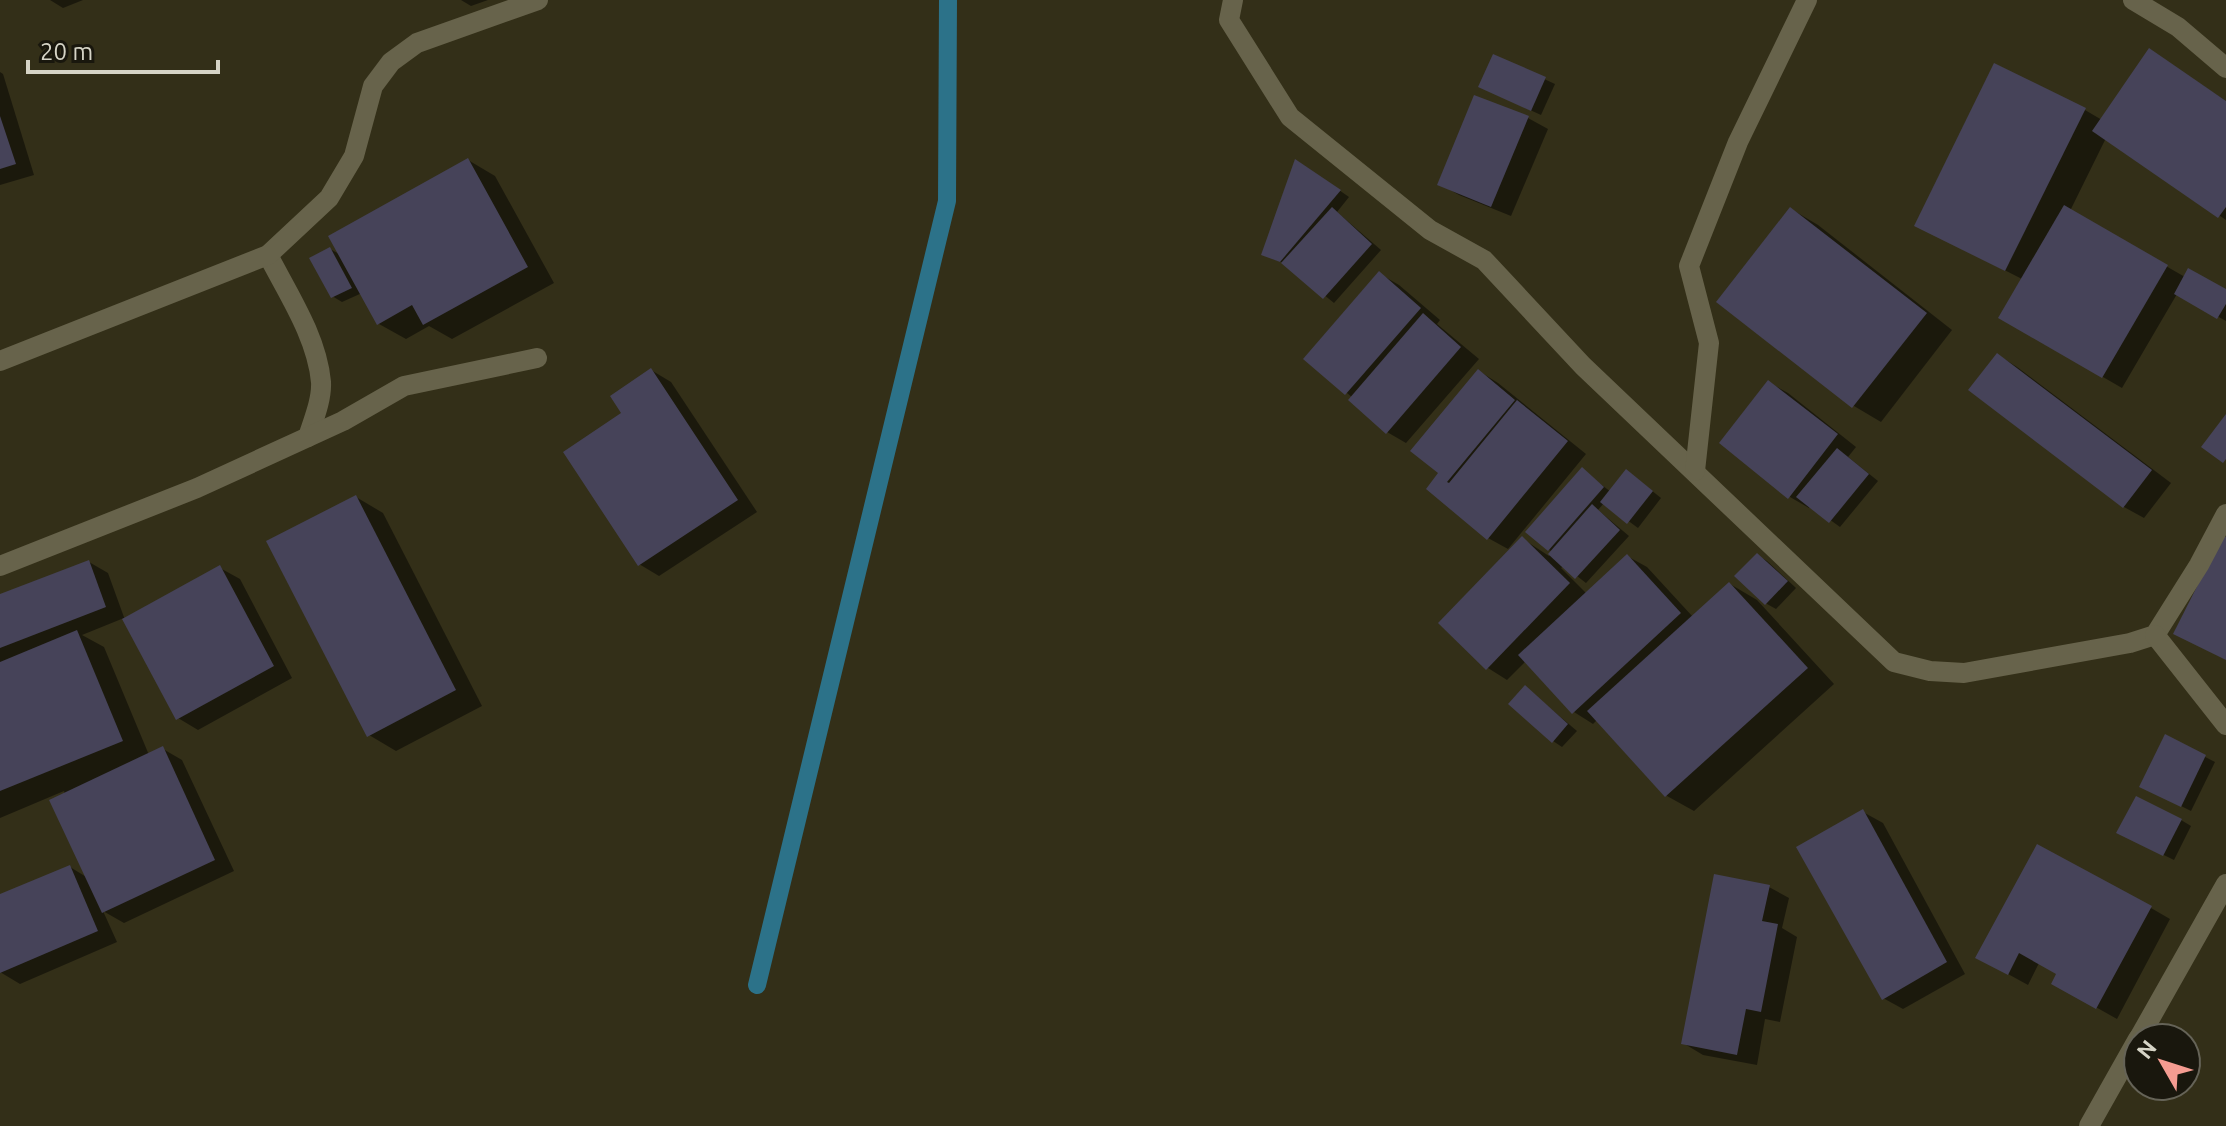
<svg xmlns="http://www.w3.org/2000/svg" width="2226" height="1126" viewBox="0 0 2226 1126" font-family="Ubuntu,sans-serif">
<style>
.shadow{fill:#0007}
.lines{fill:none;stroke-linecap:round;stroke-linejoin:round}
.stream{stroke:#2c7289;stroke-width:18}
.building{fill:#464359}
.street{stroke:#67634b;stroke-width:20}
</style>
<rect width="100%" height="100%" fill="#332f18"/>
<!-- shadow -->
<g class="shadow">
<path d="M50 0H83L63 8Z"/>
<path d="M461 0H488L471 6Z"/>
<path d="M2150 51 2226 101V220L2106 138 2070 211 2185 277 2226 292V321L2177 294 2122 388 2001 318 2022 279 1916 225 2085 110 2102 120Z"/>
<path d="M1494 56 1555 84 1541 115 1491 92Z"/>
<path d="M0 72 3 74 34 175 0 185Z"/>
<path d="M1475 97 1528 118 1548 129 1511 216 1459 195 1440 184Z"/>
<path d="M468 160 495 176 554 283 452 339 429 326 406 339 379 324 362 293 342 302 332 296 330 249 341 255Z"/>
<path d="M1306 167 1349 197 1337 212 1381 250 1334 303 1286 264 1273 259Z"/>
<path d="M1791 209 1818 225 1952 330 1881 422 1854 406 1719 301Z"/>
<path d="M1380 274 1399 285 1440 320 1437 324 1479 359 1406 443 1387 432 1353 398 1306 359Z"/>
<path d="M1998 355 2017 367 2171 483 2144 518 2124 507 1971 390Z"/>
<path d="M651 370 671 382 757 512 659 576 639 564 624 414Z"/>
<path d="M1479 371 1498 383 1586 454 1508 549 1488 538 1428 489 1441 473Z"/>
<path d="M1768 382 1788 393 1856 447 1848 457 1878 481 1840 527 1811 506 1809 508 1790 497 1721 443Z"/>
<path d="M1582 470 1611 492 1636 478 1661 498 1638 528 1604 503 1598 510 1629 536 1586 583 1564 566 1561 568 1587 594 1627 556 1647 567 1693 617 1730 584 1757 600 1834 684 1694 811 1667 796 1597 720 1593 724 1574 712 1526 661 1507 680 1488 668 1441 623 1523 539 1549 556 1553 552 1549 550Z"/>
<path d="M356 497 383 513 482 706 396 751 369 735Z"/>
<path d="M1757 555 1767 561 1796 588 1776 609 1767 604 1737 576Z"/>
<path d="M89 562 108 573 125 620 220 568 240 579 292 678 198 730 178 718 124 618 82 635 104 647 149 755 163 749 182 760 234 871 124 923 103 911 117 942 20 984 0 972V897L70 867 88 878 64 791 0 818V596Z"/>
<path d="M1525 687 1577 731 1562 747 1553 741Z"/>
<path d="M2166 737 2215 762 2191 811 2151 791Z"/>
<path d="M1863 812 1883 823 1965 974 1903 1009 1883 998Z"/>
<path d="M2181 820 2191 826 2174 860 2129 838Z"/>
<path d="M1769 887 1789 898 1782 928 1797 937 1780 1022 1765 1019 1757 1065 1703 1055 1683 1043Z"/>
<path d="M2151 908 2170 919 2117 1019 2053 983 2059 973 2039 963 2028 985 1977 957Z"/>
</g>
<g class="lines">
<!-- stream -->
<path class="stream" d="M757 985 947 201 948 0"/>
</g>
<!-- building -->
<g class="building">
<path d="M2149 48 2226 101V207L2218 218 2092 131Z"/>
<path d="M1493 54 1546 77 1531 111 1478 87Z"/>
<path d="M1994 63 2086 108 2005 271 1914 226Z"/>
<path d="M1474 95 1529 116 1491 207 1437 185Z"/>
<path d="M0 116 16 164 0 169Z"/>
<path d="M468 158 528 267 423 325 412 305 377 325 328 236Z"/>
<path d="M1295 159 1341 190 1280 262 1261 255Z"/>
<path d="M2064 205 2168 265 2102 378 1998 318Z"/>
<path d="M1332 207 1372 244 1323 299 1281 263Z"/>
<path d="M1790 207 1927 313 1852 408 1716 302Z"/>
<path d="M330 247 352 288 331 298 309 258Z"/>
<path d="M2188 268 2226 289V304L2217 319 2174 294Z"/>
<path d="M1379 271 1421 308 1345 395 1303 359Z"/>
<path d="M1423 313 1461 347 1386 434 1348 400Z"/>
<path d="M1997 353 2152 470 2123 508 1968 390Z"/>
<path d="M651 368 738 500 638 566 563 452 621 413 610 396Z"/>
<path d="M1478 369 1515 400 1447 482 1449 483 1517 400 1568 441 1487 540 1426 489 1438 473 1410 451Z"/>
<path d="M1768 380 1838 434 1788 499 1719 443Z"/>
<path d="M2226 414V459L2223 463 2201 447Z"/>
<path d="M1837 448 1869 474 1829 523 1796 497Z"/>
<path d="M1582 467 1604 487 1548 551 1525 532Z"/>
<path d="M1626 469 1653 491 1627 524 1600 502Z"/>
<path d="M356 495 456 690 367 737 266 541Z"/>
<path d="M1592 504 1620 530 1575 579 1548 554Z"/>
<path d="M2223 535 2226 537V660L2173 634Z"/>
<path d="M1522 536 1570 583 1486 670 1438 623Z"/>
<path d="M1757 553 1788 581 1765 605 1734 576Z"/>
<path d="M1627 554 1681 613 1572 714 1518 655Z"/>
<path d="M89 560 106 607 0 648V594Z"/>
<path d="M220 565 274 666 176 720 122 619Z"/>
<path d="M1729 582 1808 668 1665 797 1587 711Z"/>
<path d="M77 630 123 741 0 791V662Z"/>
<path d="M1525 685 1568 724 1552 743 1508 704Z"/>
<path d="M2165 734 2206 755 2181 807 2139 787Z"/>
<path d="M163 746 215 860 102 913 49 800Z"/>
<path d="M2136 796 2182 819 2163 856 2116 833Z"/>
<path d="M1863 809 1947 962 1882 1000 1796 847Z"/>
<path d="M2037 844 2152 906 2096 1009 2051 984 2056 974 2019 953 2008 975 1975 958Z"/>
<path d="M70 865 98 931 0 973V894Z"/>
<path d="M1714 874 1770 885 1762 921 1778 924 1761 1012 1746 1009 1737 1055 1681 1044Z"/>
</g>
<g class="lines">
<!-- street -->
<g class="street">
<path d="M1233 0 1229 20 1290 117 1430 230 1484 260 1583 366 1894 662 1930 671 1964 673 2130 643 2155 635 2199 565 2226 514"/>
<path d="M2133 0 2178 27 2226 68"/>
<path d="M268 255C288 294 317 337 321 382 322 400 313 421 308 437"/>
<path d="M0 361 268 255 329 198 354 156 373 86 391 62 417 43 538 0"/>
<path d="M1695 471 1709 343 1689 266 1738 142 1807 0"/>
<path d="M0 566 197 488 343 421 404 386 537 358"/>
<path d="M2155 635 2226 725"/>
<path d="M2139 1038 2226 884"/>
<path d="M2089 1126 2138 1039"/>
</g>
</g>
<!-- north arrow -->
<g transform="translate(2162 1062) rotate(309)"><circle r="38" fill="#19170d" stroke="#656357" stroke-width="2"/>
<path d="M0-6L14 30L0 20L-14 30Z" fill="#f59c91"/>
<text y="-12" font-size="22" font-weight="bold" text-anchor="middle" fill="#d6d4c6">N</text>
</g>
<!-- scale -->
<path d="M28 60v12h190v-12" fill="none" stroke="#d6d4c6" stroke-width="4"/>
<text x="40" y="60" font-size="24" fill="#d6d4c6" stroke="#19170d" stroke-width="6" paint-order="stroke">20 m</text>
</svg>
